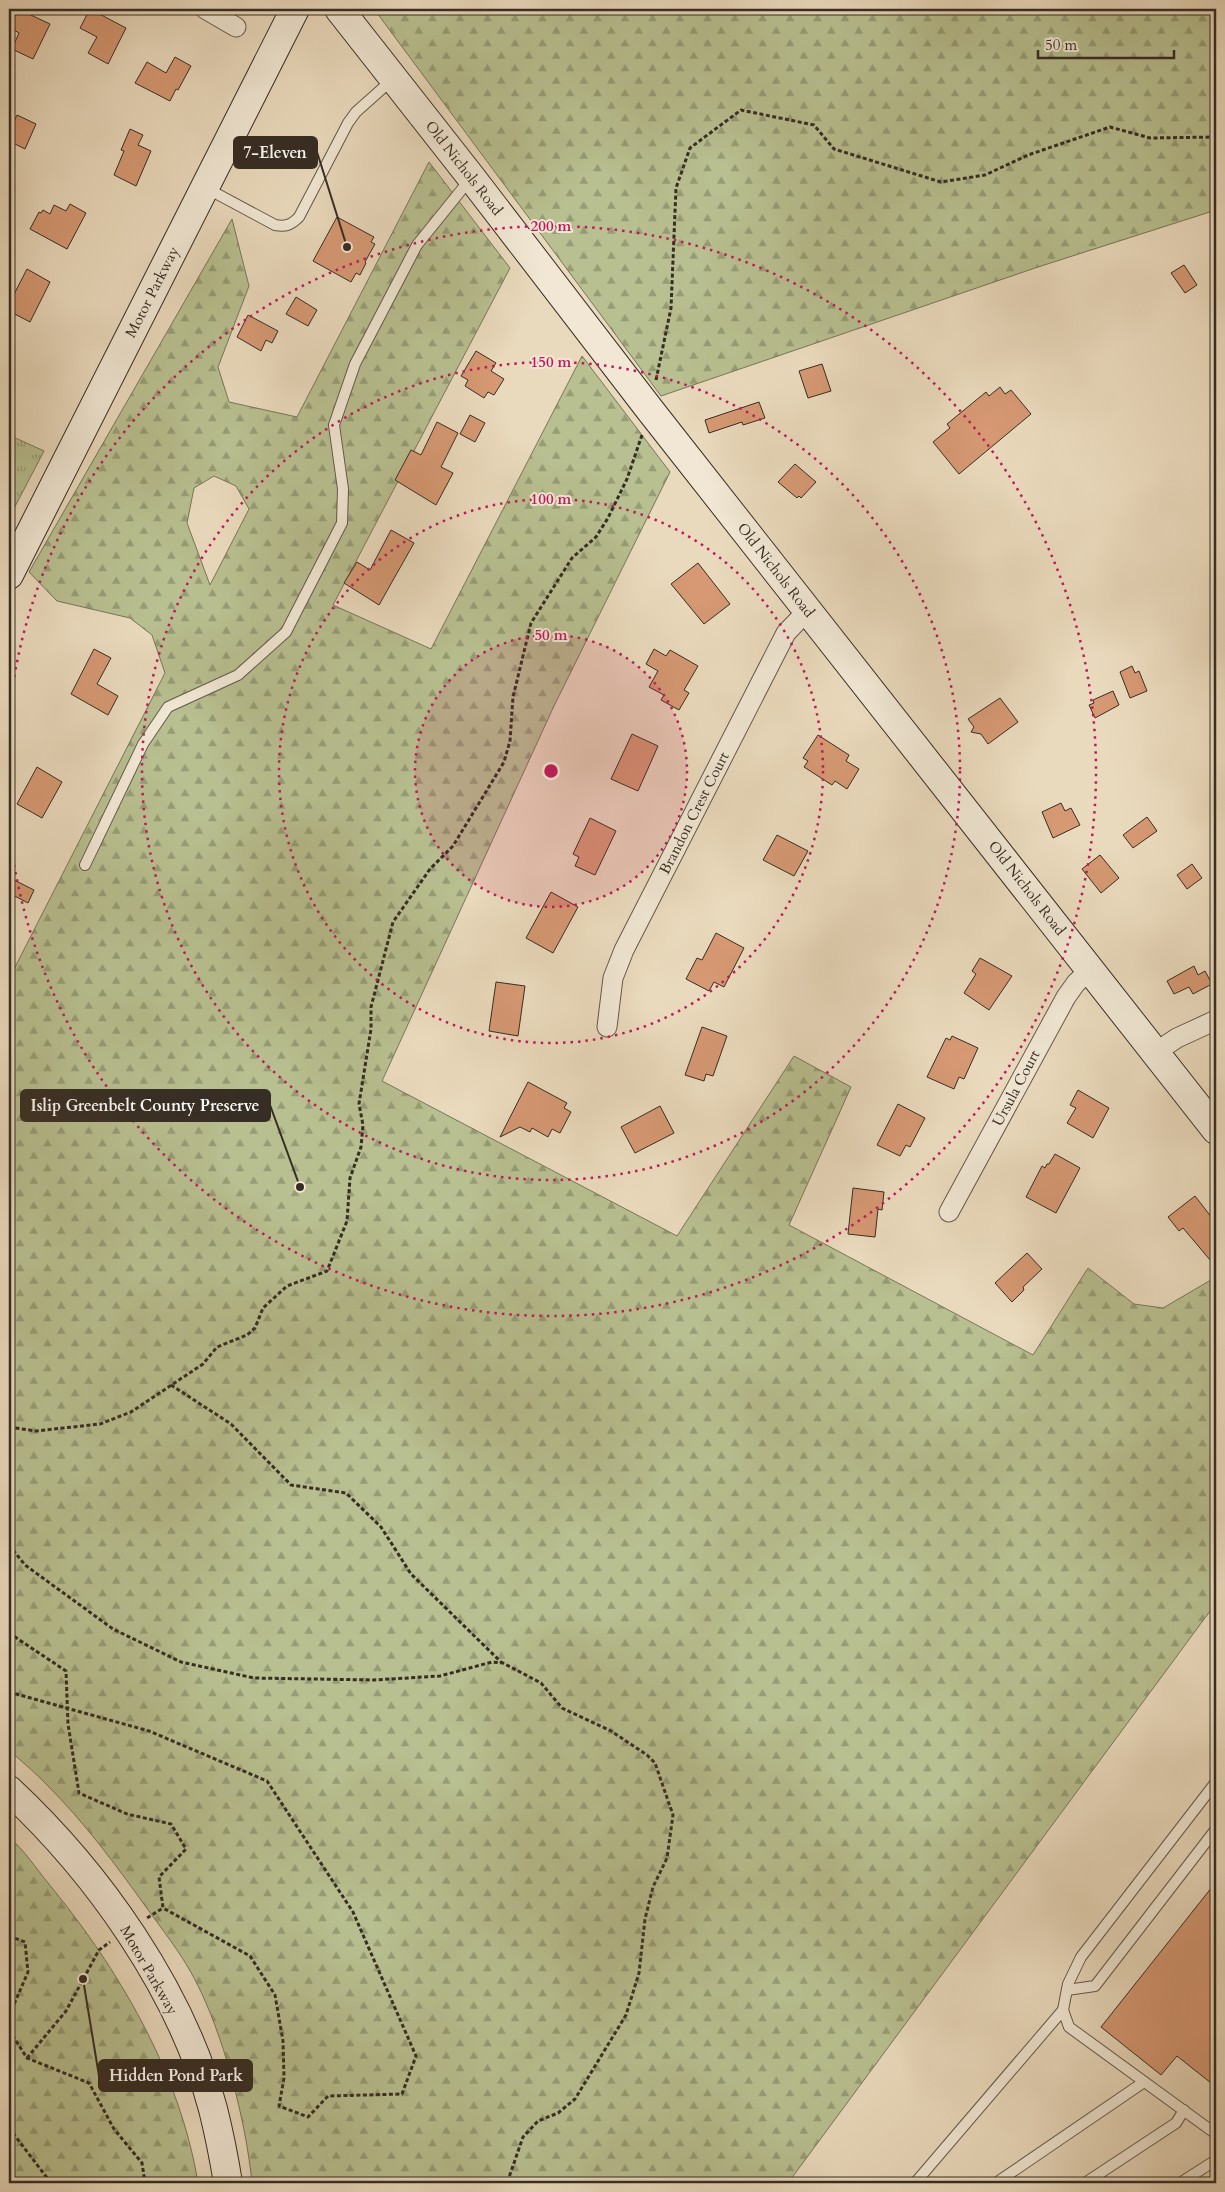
<svg xmlns="http://www.w3.org/2000/svg" width="1225" height="2192" viewBox="0 0 1225 2192" font-family="Cardo,serif">
<style>
.grass{fill:url(#grass-tufts);stroke:#77765a}
.forest{fill:url(#forest-firs);stroke:#77765a;fill-rule:evenodd}
.building{fill:#d69973;stroke:#362d24}
.lines{fill:none;stroke-linecap:round;stroke-linejoin:round}
.lane-casing{stroke:#63584a;stroke-width:12}
.street-casing{stroke:#63584a;stroke-width:21}
.secondary-casing{stroke:#362d24;stroke-width:30}
.path{stroke:#362d24;stroke-width:3;stroke-dasharray:4 2.5;stroke-linecap:butt}
.lane{stroke:#f1e7d4;stroke-width:10}
.street{stroke:#f1e7d4;stroke-width:19}
.secondary{stroke:#f1e7d4;stroke-width:28}
.ring{fill:none;stroke:#c2185b;stroke-width:2.5;stroke-dasharray:2.5 5}
.labels{text-anchor:middle;dominant-baseline:central;stroke-width:4;stroke-linejoin:round;paint-order:stroke}
.street-label{font-size:15px;fill:#362d24;stroke:#f1e7d4}
.centre{fill:#c2185b;stroke:#f1e7d4;stroke-width:2.5}
.ring-label{font-size:15px;text-anchor:middle;font-weight:bold;fill:#c2185b;stroke:#f1e7d4;stroke-width:4;stroke-linejoin:round;paint-order:stroke}
.leader{fill:none;stroke:#362d24;stroke-width:2}
.callout-dot{fill:#362d24;stroke:#f1e7d4;stroke-width:2}
.callout{fill:#362d24;stroke:#362d24;stroke-width:2}
.callout-label{font-size:16px;text-anchor:middle;font-weight:bold;fill:#fff}
</style>
<defs>
<pattern id="grass-tufts" width="24" height="20" patternUnits="userSpaceOnUse" patternTransform="scale(1.25)"><rect width="24" height="20" fill="#b8bf90"/><path d="M3 7l-1-3M5 7V3M7 7l1-3M15 17l-1-3M17 17v-4M19 17l1-3" fill="none" stroke="#969c75"/></pattern>
<pattern id="forest-firs" width="22" height="20" patternUnits="userSpaceOnUse" patternTransform="scale(1.25)"><rect width="22" height="20" fill="#b8bf90"/><path d="M5 1l3.5 6h-7zM16 11l3.5 6h-7z" fill="#969c75"/></pattern>
</defs>
<rect width="100%" height="100%" fill="#eadabd"/>
<filter id="stains"><feTurbulence type="fractalNoise" baseFrequency=".004" numOctaves="4"/><feColorMatrix values="0 0 0 0 .2 0 0 0 0 .09 0 0 0 0 .02 0 0 0 .5 -.17"/></filter>
<radialGradient id="worn" r=".72"><stop offset=".6" stop-color="#630" stop-opacity="0"/><stop offset="1" stop-color="#630" stop-opacity=".3"/></radialGradient>
<!-- grass -->
<path class="grass" d="M9 435 44 451 9 518Z"/>
<!-- forest -->
<g class="forest">
<path d="M374 9H1216V210L1038 267 661 396Z"/>
<path d="M429 162 510 268 333 605 431 649 582 356 670 472 554 706 382 1081 677 1236 794 1056 851 1087 789 1225 1033 1355 1088 1268 1134 1304 1163 1308 1216 1277V1603L788 2183H252C246 2121 223 2031 193 1976 180 1952 162 1929 146 1907 116 1865 84 1822 48 1786 36 1773 22 1762 9 1750V979L165 673 152 635 130 618 57 601 29 572 232 219 249 286 218 367 229 402 297 417ZM214 476 236 486 249 509 210 585 187 523 194 488Z"/>
<path d="M9 1837C24 1850 36 1868 48 1883 119 1969 180 2073 198 2183H9Z"/>
</g>
<!-- building -->
<g class="building">
<path d="M18 9 50 24 33 59 12 49 19 33 9 27Z"/>
<path d="M90 9 126 28 108 64 88 53 97 37 80 28Z"/>
<path d="M175 57 191 66 178 90 176 89 170 101 135 83 147 62 166 73Z"/>
<path d="M17 115 36 124 25 149 9 141V132Z"/>
<path d="M130 129 143 135 138 145 151 151 136 186 114 175 124 151 121 150Z"/>
<path d="M70 204 86 213 67 249 30 229 39 212 41 213 43 210 50 214 54 205 66 211Z"/>
<path d="M337 217 374 237 371 242 375 244 365 262 366 263 360 275 356 273 351 282 313 261Z"/>
<path d="M1184 265 1197 285 1185 293 1171 273Z"/>
<path d="M27 269 50 282 30 322 9 311V304Z"/>
<path d="M296 297 317 310 308 326 286 314Z"/>
<path d="M248 315 278 331 272 343 266 340 261 351 237 337Z"/>
<path d="M476 351 496 363 491 371 504 379 494 395 488 392 484 398 465 386 468 380 461 376Z"/>
<path d="M822 364 831 391 808 398 799 371Z"/>
<path d="M1000 387 1005 394 1011 390 1031 414 959 474 933 442 950 428 947 424 986 392 989 396Z"/>
<path d="M759 402 765 418 743 425 742 422 709 433 705 420Z"/>
<path d="M470 415 485 423 475 442 460 434Z"/>
<path d="M437 422 458 433 441 467 453 473 436 505 395 480 411 450 421 455Z"/>
<path d="M795 464 816 482 801 498 799 496 797 498 778 482Z"/>
<path d="M391 530 414 543 379 605 344 583 357 562 370 570Z"/>
<path d="M698 563 730 604 704 624 671 584Z"/>
<path d="M94 649 111 658 97 684 118 696 108 715 71 694Z"/>
<path d="M654 649 666 656 670 650 698 666 684 690 689 693 679 710 661 700 664 695 649 687 658 671 646 664Z"/>
<path d="M1132 666 1135 673 1139 671 1147 691 1130 698 1120 672Z"/>
<path d="M1113 691 1119 705 1095 718 1089 705 1094 703 1093 700Z"/>
<path d="M1000 698 1018 722 988 744 981 734 971 732 974 727 968 719Z"/>
<path d="M632 734 658 746 638 791 611 779Z"/>
<path d="M818 735 849 755 846 761 859 769 847 789 835 781 832 785 804 767 808 761 803 758Z"/>
<path d="M37 767 62 782 42 818 17 804Z"/>
<path d="M1061 803 1065 811 1071 808 1080 825 1053 838 1042 812Z"/>
<path d="M1147 817 1157 831 1133 848 1123 835Z"/>
<path d="M590 818 616 831 595 875 575 866 579 857 573 854Z"/>
<path d="M777 835 808 851 794 876 763 860Z"/>
<path d="M1100 855 1119 878 1101 893 1082 869Z"/>
<path d="M1192 864 1202 878 1187 889 1177 875Z"/>
<path d="M14 880 34 890 28 903 9 893Z"/>
<path d="M551 892 578 907 553 953 526 938Z"/>
<path d="M716 933 744 948 724 987 714 982 709 991 686 979 697 958 702 960Z"/>
<path d="M980 958 1012 976 989 1010 964 993 976 974 972 971Z"/>
<path d="M1194 966 1198 975 1205 971 1212 984 1193 994 1189 987 1174 994 1167 981Z"/>
<path d="M496 982 525 986 518 1036 489 1031Z"/>
<path d="M702 1027 727 1036 713 1076 706 1074 704 1081 685 1075Z"/>
<path d="M952 1036 978 1048 964 1079 959 1077 954 1089 927 1077 946 1038 950 1040Z"/>
<path d="M528 1082 567 1103 564 1108 571 1112 560 1133 552 1129 548 1137 532 1128 530 1132 520 1127 500 1137Z"/>
<path d="M1078 1090 1109 1108 1093 1138 1067 1123 1076 1108 1070 1105Z"/>
<path d="M898 1104 925 1118 910 1147 906 1145 900 1156 877 1145Z"/>
<path d="M660 1106 674 1133 635 1153 621 1127Z"/>
<path d="M1055 1154 1080 1168 1056 1213 1026 1197 1042 1166 1045 1168 1047 1164H1049Z"/>
<path d="M853 1188 884 1192 882 1210 878 1209 875 1237 848 1234Z"/>
<path d="M1195 1196 1216 1223V1267L1183 1228 1179 1231 1168 1217Z"/>
<path d="M1027 1253 1042 1269 1023 1287 1024 1290 1012 1302 995 1283Z"/>
<path d="M1216 1882V2087L1177 2056 1161 2075 1101 2027Z"/>
</g>
<g class="lines">
<!-- lane casing -->
<g class="lane-casing">
<g id="lane">
<path d="M206 188 275 225C286 227 291 225 299 217L348 123 356 112 393 79"/>
<path d="M85 865 143 744 168 707 238 675 286 632 342 523 343 489 334 425 355 364 417 245 471 178"/>
<path d="M1216 1782 1081 1957 1068 1984 1063 2010 1069 2027 1216 2134"/>
<path d="M1067 1990 1095 1986 1216 1829"/>
<path d="M915 2183 1063 2010"/>
<path d="M996 2183 1144 2082"/>
<path d="M1085 2183 1176 2123 1184 2110"/>
<path d="M1180 2183 1216 2160"/>
</g>
</g>
<!-- street casing -->
<g class="street-casing">
<g id="street">
<path d="M205 9 236 27"/>
<path d="M607 1027 613 978 624 950 786 633 808 610"/>
<path d="M1156 1052 1177 1038 1216 1020"/>
<path d="M949 1212 1066 997 1076 983 1091 969"/>
</g>
</g>
<!-- secondary casing -->
<g class="secondary-casing">
<g id="secondary">
<path d="M339 9 471 177 650 410 1216 1130"/>
<path d="M9 575 295 9"/>
<path d="M9 1790C98 1873 181 1990 213 2109 219 2133 224 2158 228 2183"/>
</g>
</g>
<!-- path -->
<g class="path">
<path d="M656 380 671 308 676 188 690 148 741 110 814 125 834 149 941 182 985 175 1028 155 1110 127 1150 138 1216 137"/>
<path d="M171 1385 231 1424 291 1485 346 1493 381 1527 411 1574 502 1663"/>
<path d="M9 1427 36 1431 100 1424 131 1412 203 1364 217 1347 247 1335 255 1328 263 1308 287 1286 327 1271 347 1221 350 1178 361 1147 363 1125 359 1104 371 1029V1007L393 922 430 869 453 846 504 762 510 741 513 697 531 623 572 558 596 537 608 518 627 479 642 435"/>
<path d="M9 1545 25 1565 113 1629 181 1662 254 1678 374 1680 440 1676 492 1662 503 1663 541 1683 562 1708 611 1731 647 1755 655 1763 673 1815 667 1858 653 1887 645 1919 639 1973 626 2015 575 2099 558 2113 538 2121 523 2137 507 2183"/>
<path d="M9 1633 66 1671 68 1724 79 1793 127 1814 171 1824 186 1849 159 1877 163 1908 147 1918"/>
<path d="M9 1692 149 1731 267 1781 353 1912 416 2056 402 2094 328 2096 308 2117 279 2106 284 2078 283 2041 275 1995 250 1956 163 1908"/>
<path d="M9 1936 25 1942 28 1972 9 2016"/>
<path d="M9 2030 27 2058 89 2083 114 2129 142 2163 145 2183"/>
<path d="M27 2058 66 2011 99 1950 110 1942"/>
<path d="M9 2128 51 2183"/>
</g>
<!-- lane -->
<use href="#lane" class="lane"/>
<!-- street -->
<use href="#street" class="street"/>
<!-- secondary -->
<use href="#secondary" class="secondary"/>
</g>
<!-- distance rings -->
<circle cx="551" cy="771" r="136" fill="#c2185b" fill-opacity=".12"/>
<g class="ring">
<circle cx="551" cy="771" r="136"/>
<circle cx="551" cy="771" r="272"/>
<circle cx="551" cy="771" r="409"/>
<path d="M9 714A545 545 0 1 1 9 828"/>
</g>
<g class="labels">
<!-- street labels -->
<g class="street-label">
<text transform="translate(464 168) rotate(52)">Old Nichols Road</text>
<text transform="translate(152 292) rotate(-63)">Motor Parkway</text>
<text transform="translate(776 570) rotate(52)">Old Nichols Road</text>
<text transform="translate(694 813) rotate(-63)">Brandon Crest Court</text>
<text transform="translate(1027 888) rotate(52)">Old Nichols Road</text>
<text transform="translate(1016 1088) rotate(-62)">Ursula Court</text>
<text transform="translate(149 1970) rotate(60)">Motor Parkway</text>
</g>
</g>
<circle cx="551" cy="771" r="8" class="centre"/>
<g class="ring-label">
<text x="551" y="231">200 m</text>
<text x="551" y="367">150 m</text>
<text x="551" y="504">100 m</text>
<text x="551" y="640">50 m</text>
</g>
<!-- callouts -->
<path class="leader" d="M347 247L317 152M300 1187L270 1105M83 1979L99 2076"/>
<g class="callout-dot">
<circle cx="347" cy="247" r="5"/>
<circle cx="300" cy="1187" r="5"/>
<circle cx="83" cy="1979" r="5"/>
</g>
<g class="callout">
<rect x="234" y="137" width="83" height="31" rx="5"/>
<rect x="21" y="1090" width="249" height="31" rx="5"/>
<rect x="99" y="2060" width="153" height="31" rx="5"/>
</g>
<g class="callout-label">
<text x="275" y="158">7-Eleven</text>
<text x="145" y="1111">Islip Greenbelt County Preserve</text>
<text x="176" y="2081">Hidden Pond Park</text>
</g>
<!-- margin -->
<rect width="1225" height="2192" fill="none" stroke="#eadabd" stroke-width="30"/>
<rect x="10" y="10" width="1205" height="2172" fill="none" stroke="#362d24" stroke-width="2.5"/>
<rect x="15" y="15" width="1195" height="2162" fill="none" stroke="#362d24"/>
<!-- scale -->
<path d="M1038 50v8h136v-8" fill="none" stroke="#362d24" stroke-width="2.5"/>
<text x="1045" y="50" font-size="15" fill="#362d24" stroke="#f1e7d4" stroke-width="4" paint-order="stroke">50 m</text>
<rect width="100%" height="100%" filter="url(#stains)"/>
<rect width="100%" height="100%" fill="url(#worn)"/>
</svg>
